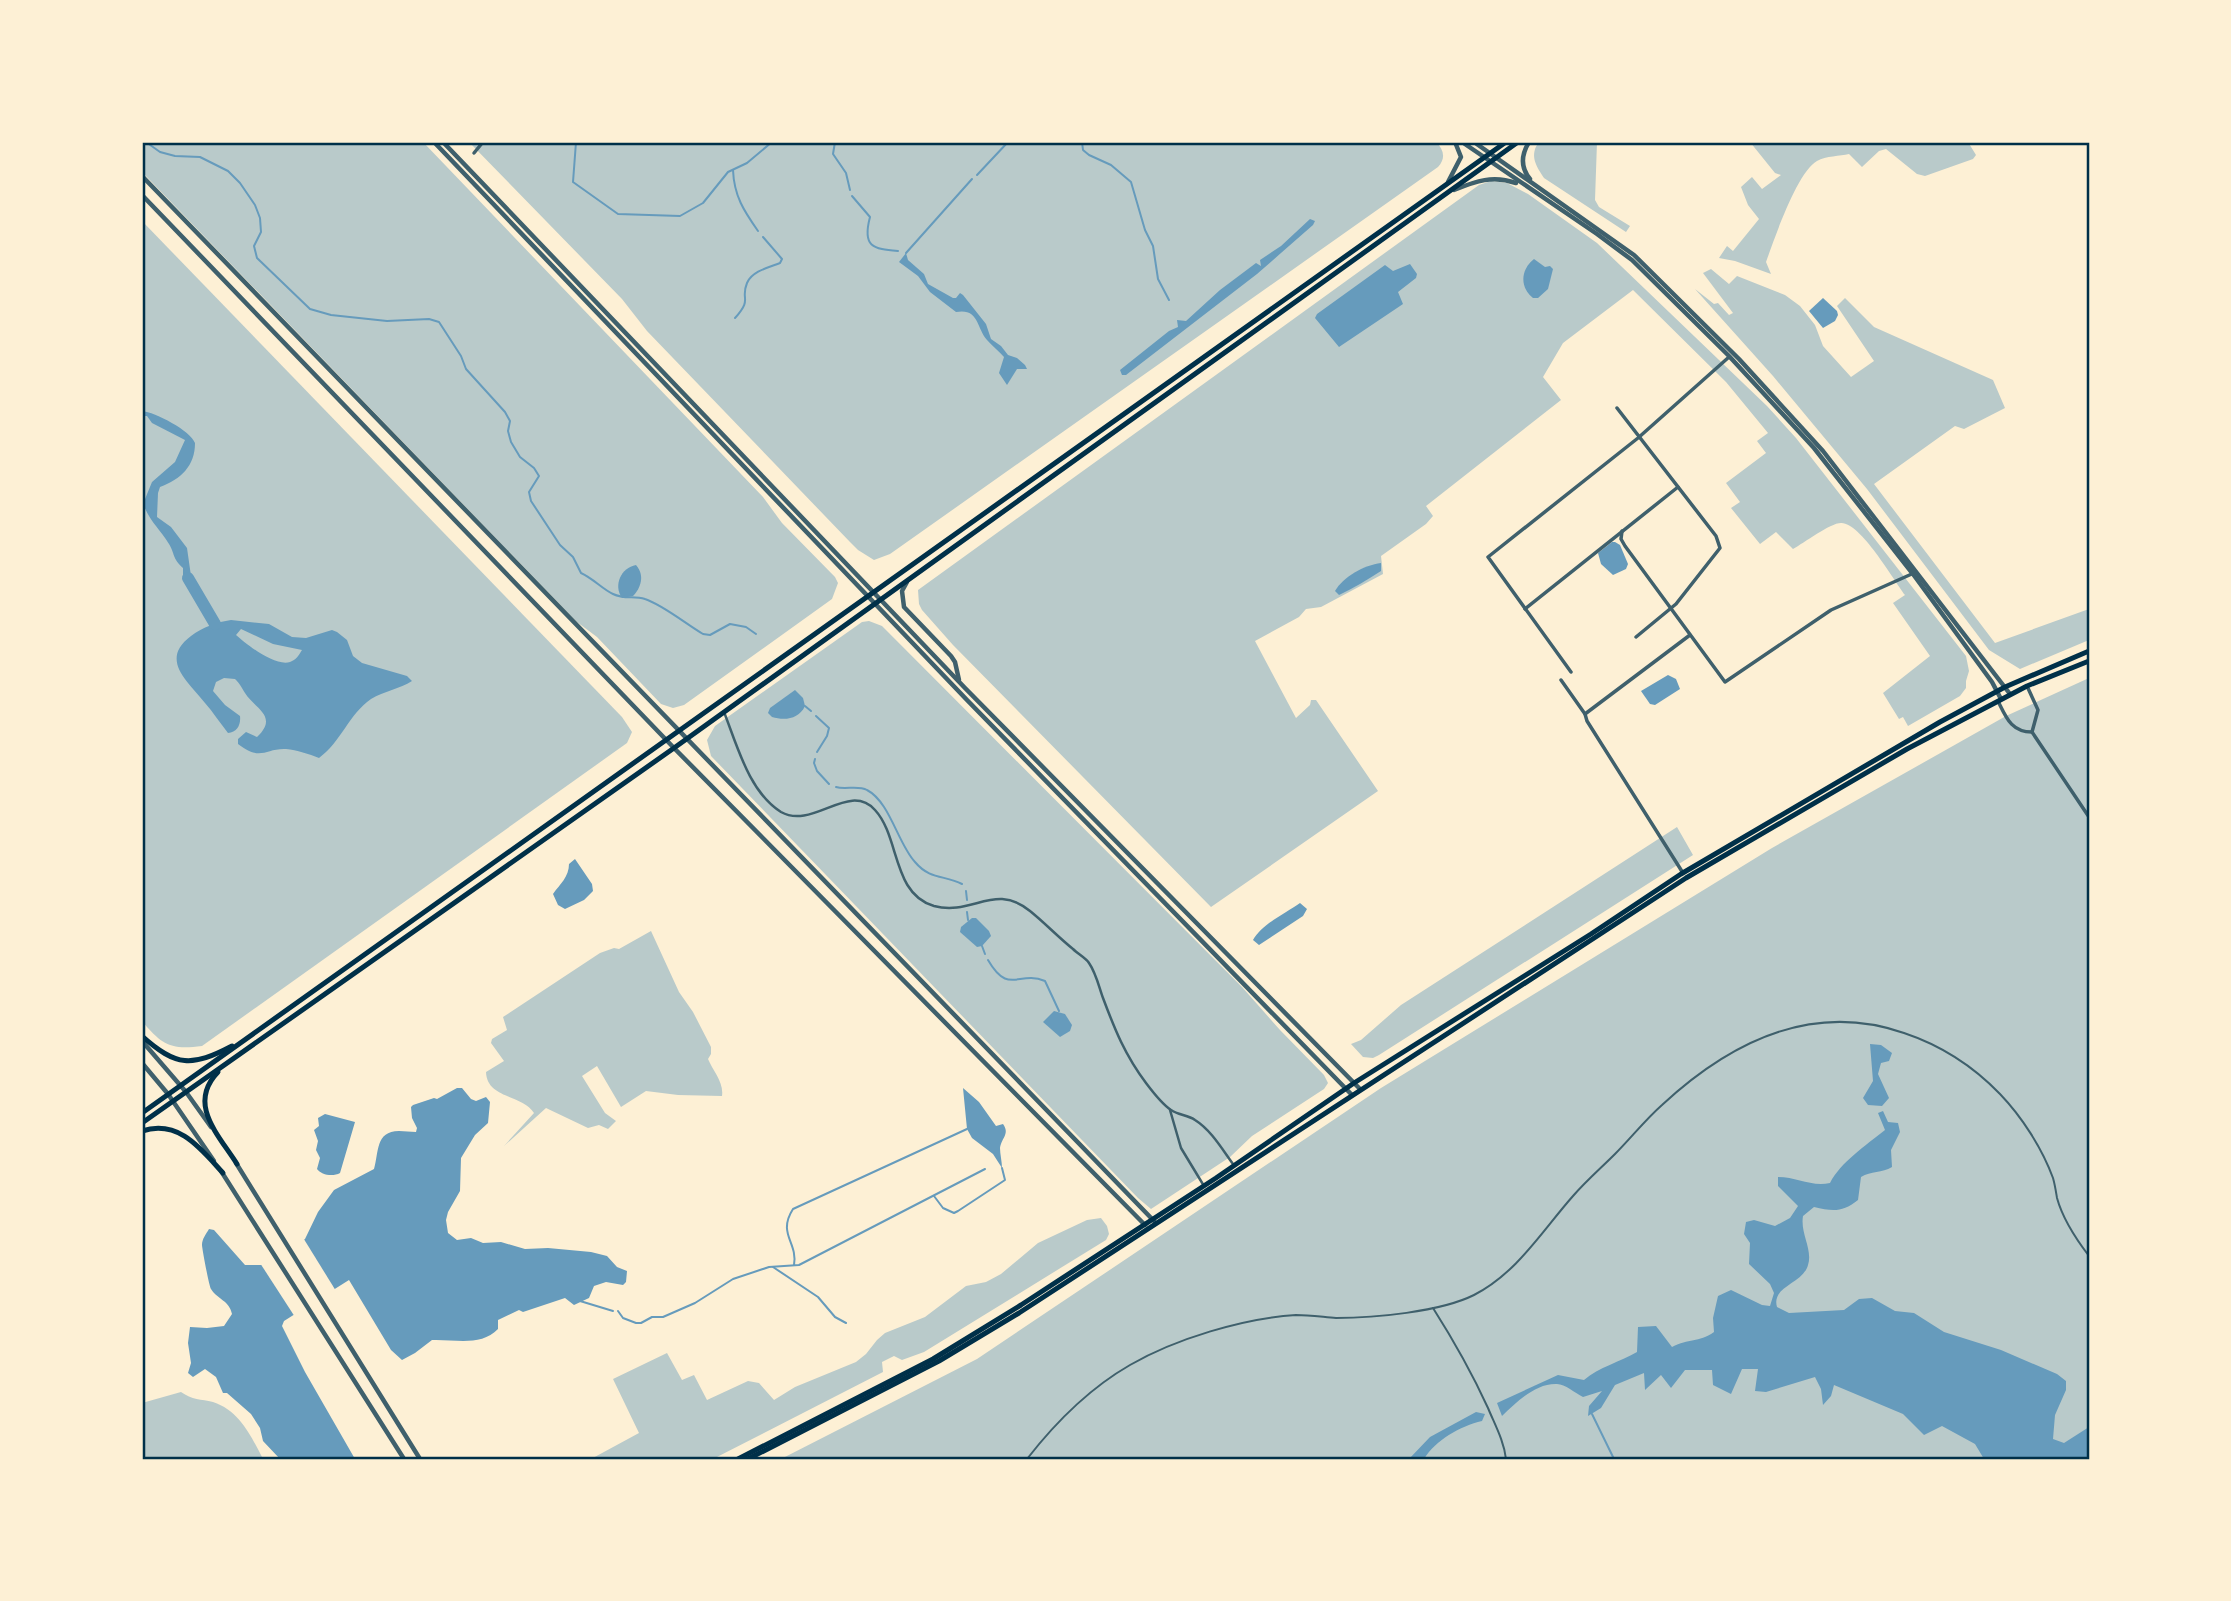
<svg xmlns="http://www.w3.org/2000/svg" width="2231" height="1601" viewBox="0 0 2231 1601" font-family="'Alegreya Sans',sans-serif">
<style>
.green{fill:#b9caca}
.water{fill:#669bbc;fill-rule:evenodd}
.pier{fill:#fdf0d5}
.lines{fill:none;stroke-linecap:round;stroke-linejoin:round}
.stream{stroke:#669bbc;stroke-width:2}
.river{stroke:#669bbc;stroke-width:12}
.service{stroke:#3f606c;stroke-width:2}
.pedestrian{stroke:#3f606c;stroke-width:2.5}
.minor{stroke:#3f606c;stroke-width:3.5}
.tertiary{stroke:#3f606c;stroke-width:4.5}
.secondary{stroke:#003049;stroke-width:5}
.neatline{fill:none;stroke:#003049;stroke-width:2.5}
</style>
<rect width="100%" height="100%" fill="#fdf0d5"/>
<!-- green -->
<g class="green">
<path d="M142 142H423L763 497 782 523 835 577 838 583 832 599 684 705 673 708 661 704 597 637 577 622 142 172Z"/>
<path d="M469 142H1436C1444 150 1446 158 1438 167L890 554 874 560 858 550 850 542 647 331 622 299Z"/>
<path d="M1539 142H1597L1595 200 1599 207 1630 226 1626 232 1544 178C1536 166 1529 155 1539 142Z"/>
<path d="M1750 142H1968L1976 155 1973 159 1925 176 1917 174 1886 149 1879 151 1862 167 1849 154C1840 156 1826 156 1817 161 1797 172 1774 240 1766 262L1771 274 1735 261 1719 258 1727 246 1733 251 1759 219 1748 205 1741 187 1752 177 1762 189 1781 175 1775 173Z"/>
<path d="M1491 181 1507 183 1528 194 1597 243 1767 406 1796 438 1966 656 1969 671 1966 681V688L1960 696 1908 726 1903 717 1899 719 1883 693 1930 656 1893 603 1905 595C1893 579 1860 522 1841 523 1830 523 1804 543 1793 549L1776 532 1760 544 1731 508 1740 502 1726 483 1766 453 1757 441 1768 433 1726 382 1633 290 1563 343 1543 377 1561 400 1426 506 1433 516 1426 524 1381 556 1383 574 1321 607 1306 609 1299 617 1255 641 1296 718 1310 705 1311 700H1316L1378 791 1211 907 953 645 922 610 919 604 918 590 1479 185Z"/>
<path d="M142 221 622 717 632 732 627 743 202 1046C170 1050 162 1045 142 1021Z"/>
<path d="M1711 269 1729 284 1737 276 1785 295 1800 306 1815 325 1823 346 1851 377 1874 361 1837 306 1845 298 1874 327 1993 380 2005 408 1964 429 1955 426 1874 484 1995 643 2089 609V640L2020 669 1989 650 1867 489 1773 376 1695 289 1714 304 1718 303 1729 315 1733 313 1703 273Z"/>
<path d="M869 621 882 626 1242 987 1280 1030 1324 1075 1328 1083 1324 1089 1252 1136 1230 1157 1151 1209 1138 1198 711 756 707 740 715 726 862 622Z"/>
<path d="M2089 678V1459H781L977 1359 1381 1088 1772 848 2006 716Z"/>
<path d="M1677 827 1693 855 1379 1055 1373 1058 1363 1057 1351 1044 1361 1040 1401 1005Z"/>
<path d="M651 931 679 992 693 1012 711 1047V1054L708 1059C713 1071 724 1082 722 1096L678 1095 646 1091 621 1107 597 1066 582 1076 605 1113 616 1121 608 1129 599 1125 588 1128 546 1108 504 1146 534 1113C522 1094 487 1099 486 1072L504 1061 491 1043 492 1039 507 1030 503 1017 600 953 614 948 619 949Z"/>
<path d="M1101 1218 1107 1226 1109 1234 1106 1240 924 1352 902 1360 894 1356 882 1362 883 1372 713 1459H591L639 1433 613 1379 667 1353 682 1380 694 1375 707 1400 748 1381 759 1383 774 1400 795 1387 856 1362 866 1354 877 1340 885 1333 925 1317 966 1286 986 1282 1001 1274 1038 1243 1087 1220Z"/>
<path d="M181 1392C192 1400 201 1399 213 1402 240 1411 251 1436 263 1459H142V1403Z"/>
</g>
<!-- water -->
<g class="water">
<path d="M1310 219 1315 221 1313 225 1257 274 1126 375H1122L1120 370 1169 331 1178 327 1177 320 1186 321 1220 290 1256 263 1261 266 1260 260 1281 246Z"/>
<path d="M906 253 908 260 924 274 928 284 953 298H956L960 293 963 295 986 324 991 339 1001 346 1008 355 1017 358 1025 365 1027 369H1017L1007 385 999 373 1004 357C999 351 992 346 987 340 976 327 979 308 956 312L930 292 918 276 899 262Z"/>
<path d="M1534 259 1545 267 1550 266 1553 269 1548 289 1538 298H1533C1519 287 1521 269 1534 259Z"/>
<path d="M1410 264 1417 274 1416 278 1398 292 1403 304 1339 347 1315 318 1317 314 1385 265 1393 271Z"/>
<path d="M1823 298 1837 311 1838 315 1835 321 1823 328 1809 311Z"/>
<path d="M142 411C155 412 191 431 195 443 195 466 181 479 160 487L158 493 157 517 171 527 187 548 191 576 186 580 183 576V568C172 558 175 554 169 544 159 528 151 523 143 504L152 482 175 462 185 440 152 423 147 416H142Z"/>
<path d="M1612 542H1615L1620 545 1628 564 1626 569 1613 575 1601 564 1598 553Z"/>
<path d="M1381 563V571C1367 580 1354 588 1339 595L1335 591C1343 577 1364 565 1381 563Z"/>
<path d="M636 565C645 575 641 588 633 596L622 598C613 585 621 568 636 565Z"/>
<path d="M231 620 269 624 292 637 306 638 332 630 337 632 347 640 353 656 362 663 407 676 412 681C400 689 384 691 371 699 349 714 341 742 319 758 309 754 297 750 286 749 265 748 261 762 238 744V739L246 732 257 737C279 716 255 709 245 693 242 688 240 684 235 679L224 678 216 682 213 691 225 705 240 716C241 725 237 732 228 733 220 723 213 712 205 703 188 681 159 660 191 636 203 627 217 622 231 620ZM241 629 273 644 302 650C299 655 296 660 290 662 276 667 247 645 236 635Z"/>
<path d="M1668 675 1676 679 1680 689 1655 705 1650 704 1641 691Z"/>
<path d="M795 690 803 698 805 706C799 719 785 721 772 717L768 713 770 708Z"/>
<path d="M575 859 592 884 593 891 584 900 565 909 558 905 553 894C560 884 569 877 569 864Z"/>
<path d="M1300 903 1307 909 1303 916 1259 945 1253 940C1262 924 1286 913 1300 903Z"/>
<path d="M972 918H976L989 931 991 936 982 946 977 947 960 932 961 927Z"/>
<path d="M1054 1011 1065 1014 1072 1025 1070 1031 1060 1037 1043 1022Z"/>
<path d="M1870 1044 1881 1045 1892 1053 1889 1061 1881 1063 1878 1074 1889 1098 1882 1106 1868 1105 1863 1098 1873 1081Z"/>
<path d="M457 1088H462L471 1099 476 1101 486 1097 490 1102 488 1123 475 1135 461 1158 460 1191 448 1212 446 1220 448 1233 457 1240 471 1238 483 1243 501 1242 525 1249 548 1248 591 1252 607 1256 617 1267 627 1271 626 1282 623 1285 606 1282 594 1286 589 1298 574 1305 565 1298 523 1312 519 1310 498 1320V1329C481 1347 454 1339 432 1340L415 1353 402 1360 391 1350 349 1280 284 1321 282 1326 305 1372 355 1459H280L263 1441 260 1428 251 1414 227 1393H223L216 1377 205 1369 193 1377 188 1373 191 1363 188 1343 190 1327 207 1328 224 1326 232 1314C229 1300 218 1300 211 1289 209 1286 202 1248 202 1245 202 1239 206 1234 209 1229L214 1230 245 1265H262L305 1239 318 1212 334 1190 374 1169C379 1153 375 1131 399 1131 405 1131 410 1132 416 1132L417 1128 412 1118 411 1107 413 1105 434 1098 437 1099Z"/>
<path d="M963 1088 979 1102 996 1126 1003 1124C1010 1134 1002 1137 1000 1148 1000 1154 1002 1162 1002 1168L993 1154 972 1138 967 1129Z"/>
<path d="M1883 1111 1888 1122 1898 1123 1900 1132 1891 1150 1892 1167C1882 1173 1871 1171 1861 1177L1858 1200C1842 1213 1832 1211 1814 1207L1803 1216C1800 1234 1813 1249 1808 1265 1803 1284 1771 1286 1777 1307L1789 1313 1844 1310 1859 1299 1872 1298 1895 1311 1914 1313 1944 1332 2001 1350 2057 1374 2066 1381V1390L2055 1415 2053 1439 2064 1443 2089 1427V1459H1984L1975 1444 1942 1426 1924 1435 1903 1414 1834 1385 1831 1396 1823 1405 1821 1389 1815 1377 1766 1392 1755 1391 1758 1369H1742L1731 1394 1713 1385 1712 1370H1685L1671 1388 1661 1375 1645 1390 1644 1373 1615 1385 1601 1408 1588 1416 1589 1406 1602 1391 1583 1397C1575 1393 1565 1384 1557 1384 1535 1383 1516 1403 1502 1416L1497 1403 1558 1375 1584 1380C1599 1367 1620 1362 1637 1352L1638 1327 1656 1326 1672 1347C1689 1338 1698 1343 1714 1332L1713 1318 1718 1296 1731 1290 1762 1305 1770 1306 1774 1293 1770 1284 1749 1264 1750 1243 1744 1234 1746 1222 1754 1220 1775 1226 1790 1218 1798 1206 1778 1186V1177C1797 1177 1811 1187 1830 1183 1841 1162 1865 1146 1885 1130L1878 1113Z"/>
<path d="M325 1114 355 1122 340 1173C333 1177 321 1175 317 1169L320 1158 316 1150 318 1141 314 1130 319 1126 318 1118Z"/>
<path d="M1476 1412 1485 1414 1482 1421C1460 1426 1436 1440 1424 1459H1409L1430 1437Z"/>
</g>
<!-- pier -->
<path class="pier" d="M302 1236 336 1291 295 1317 260 1263Z"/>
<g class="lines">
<!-- stream -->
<g class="stream">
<path d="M146 142 160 152 175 156 200 157 228 171 240 183 255 205 260 218 261 232 254 246 257 258 310 309 331 315 387 321 429 319 439 322 461 356 466 369 505 412 510 421 508 431 511 442 520 457 534 468 539 476 529 492 531 501 560 545 573 557 581 573C594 579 602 589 613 594 625 600 634 595 645 599 663 605 686 624 703 634L710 635 730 624 746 627 756 634"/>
<path d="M576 142 573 182 618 214 680 216 703 203 728 172 747 163 772 142"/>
<path d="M835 142 833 154 846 173 850 190"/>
<path d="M1082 142 1083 150 1089 155 1111 165 1131 182 1145 230 1153 246 1158 279 1169 300"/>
<path d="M733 170C734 196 744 211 758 231"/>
<path d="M977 175 1008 142"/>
<path d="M852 196 870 217C862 247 873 249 898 251"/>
<path d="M906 253 972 179"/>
<path d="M735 318C753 298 740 300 747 283 752 271 770 267 780 263L782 259 763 237"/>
<path d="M805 706 811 711"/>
<path d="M816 716 829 728 827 736 817 752"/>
<path d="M815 759 814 763 817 771 829 784"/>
<path d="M836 787C845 790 858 785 867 790 890 802 898 844 915 862 930 880 945 875 962 884"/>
<path d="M966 891 967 900"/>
<path d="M967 912 968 920"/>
<path d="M982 946 985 954"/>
<path d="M988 960C1009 996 1018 970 1045 981L1059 1011"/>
<path d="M934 1196 943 1208 954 1213 958 1211 1005 1180 1002 1168"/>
<path d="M794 1265C798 1242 777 1234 793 1209L967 1129"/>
<path d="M773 1267 818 1297 835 1317 846 1323"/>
<path d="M580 1301 613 1311"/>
<path d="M618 1311 623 1318 636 1323H641L652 1317H663L695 1303 733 1279 769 1267 799 1265 985 1169"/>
<path d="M1592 1414 1614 1459"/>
</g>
<!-- river -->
<path class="river" d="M188 578 215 624"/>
<!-- service -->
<g class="service">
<path d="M1433 1308C1454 1341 1472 1373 1488 1408 1495 1425 1504 1441 1506 1459"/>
<path d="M1027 1459C1055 1423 1090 1388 1130 1365 1175 1339 1244 1318 1296 1315 1309 1315 1323 1317 1336 1318 1374 1318 1440 1312 1474 1295 1517 1273 1542 1231 1573 1196 1586 1181 1601 1168 1615 1154 1631 1138 1645 1120 1662 1105 1730 1042 1812 1001 1904 1033 1940 1045 1974 1067 2000 1094 2022 1117 2042 1148 2053 1178 2055 1185 2056 1192 2057 1198 2063 1220 2076 1239 2089 1256"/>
</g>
<!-- pedestrian -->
<g class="pedestrian">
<path d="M724 712C737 745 749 792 781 812 813 830 849 781 875 810 900 837 892 894 934 906 973 916 995 882 1030 911 1045 923 1058 937 1073 949 1078 954 1086 958 1089 963 1096 973 1099 987 1103 998 1115 1030 1125 1055 1146 1083 1152 1091 1162 1104 1171 1110 1178 1115 1188 1115 1195 1120 1211 1130 1222 1149 1233 1164"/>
<path d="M1170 1110 1181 1148 1204 1186"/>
</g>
<!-- minor -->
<g class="minor">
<path d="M474 153 483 142"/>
<path d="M1617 408 1716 536 1720 548 1676 604 1636 637"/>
<path d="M1622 531 1621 539 1625 546 1725 682 1831 610 1914 573"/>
<path d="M1525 609 1678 487"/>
<path d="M1571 672 1488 557 1638 438 1729 357"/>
<path d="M1561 680 1585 714 1587 721 1683 873"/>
<path d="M1998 701C2006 717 2011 732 2032 732L2038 710 2027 686"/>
<path d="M1585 714 1690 635"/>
<path d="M2032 732 2089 817"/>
</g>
<!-- tertiary -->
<g class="tertiary">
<path d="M434 142 967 700 1352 1095"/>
<path d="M443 142 965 688 1360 1089"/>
<path d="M1462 142 1597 234 1632 260 1729 356 1814 448 1913 574 1992 682 2001 699"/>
<path d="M1474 142 1634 255 1739 359 1823 451 2010 694"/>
<path d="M1529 142C1521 155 1520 167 1530 179"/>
<path d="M142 176 1154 1221"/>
<path d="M1448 182 1461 157 1455 142"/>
<path d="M1454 190C1476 181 1493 175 1516 183"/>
<path d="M142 195 674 748 1145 1225"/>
<path d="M907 582 902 591 904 607 951 656 955 662 959 680"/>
<path d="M142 1041 186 1092 211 1127"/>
<path d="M142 1063 168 1094 214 1161"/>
<path d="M236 1163 420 1459"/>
<path d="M221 1171 404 1459"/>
</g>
<!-- secondary -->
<g class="secondary">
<path d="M142 1036C176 1067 192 1067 232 1046"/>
<path d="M218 1072C187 1104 218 1134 237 1164"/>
<path d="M142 1113 1506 142"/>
<path d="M142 1123 674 748 1518 142"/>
<path d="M142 1131C179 1119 201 1149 223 1173"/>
<path d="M738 1459 933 1359 1021 1305 1216 1178 1354 1083 1591 934 1681 874 1940 722 2005 687 2089 651"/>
<path d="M748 1459 939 1361 1019 1313 1686 878 1907 749 2027 686 2089 661"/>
</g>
</g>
<!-- border -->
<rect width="2231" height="1601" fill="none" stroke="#fdf0d5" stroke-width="287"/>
<rect x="144" y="144" width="1944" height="1314" class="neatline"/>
</svg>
